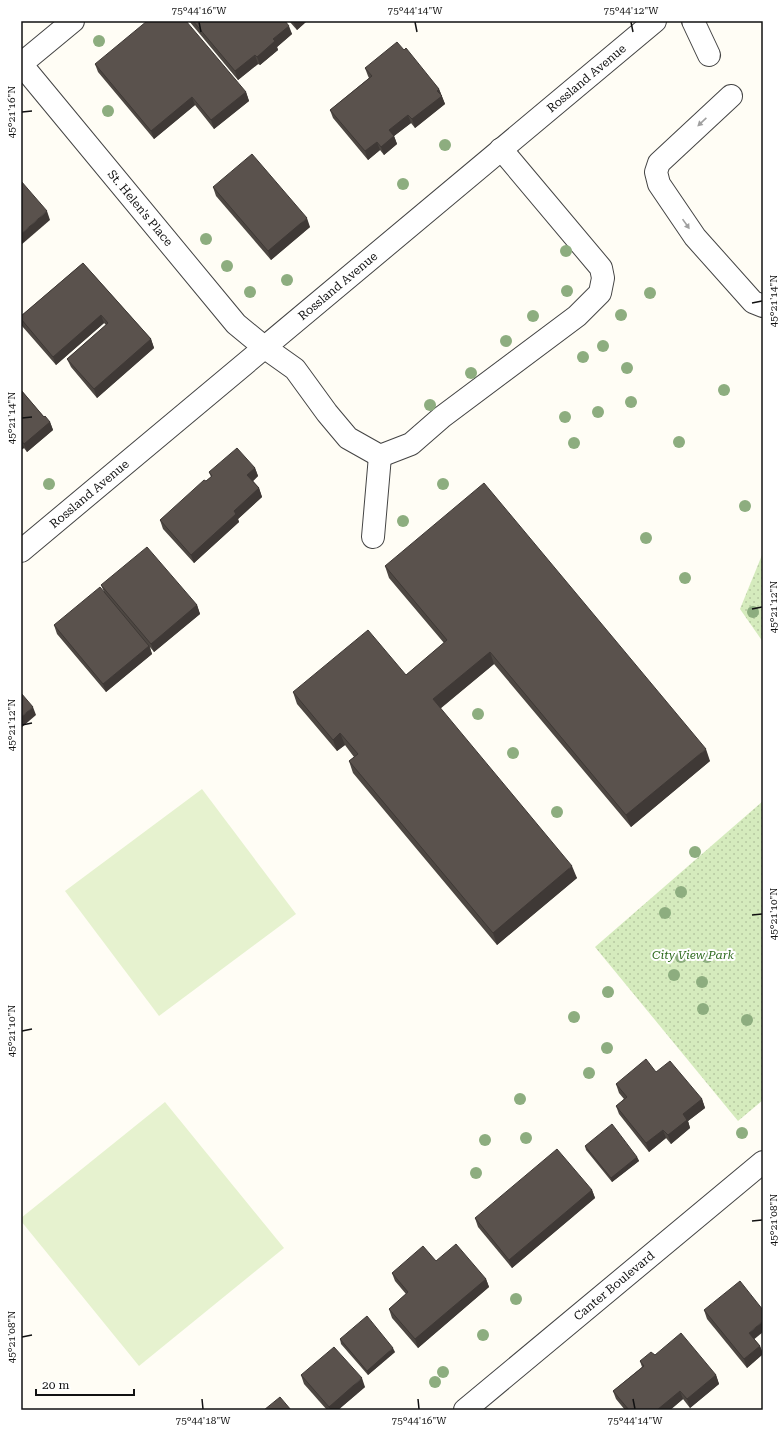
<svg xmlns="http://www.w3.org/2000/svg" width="784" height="1431" viewBox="0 0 784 1431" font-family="'Roboto Serif',serif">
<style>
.park{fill:url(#park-dots)}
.pitch{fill:#e6f2cf}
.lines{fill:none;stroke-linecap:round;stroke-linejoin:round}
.minor-casing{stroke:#444;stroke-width:24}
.minor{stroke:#fff;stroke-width:22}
.tree{fill:#8dad7f}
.wall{fill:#4d4742}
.shaded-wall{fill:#3f3936}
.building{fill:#5a524d;stroke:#3f3936}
.oneway{fill:#a0a0a0}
.ticks{fill:none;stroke:#111;stroke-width:1.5}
.labels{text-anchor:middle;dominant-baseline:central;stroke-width:4;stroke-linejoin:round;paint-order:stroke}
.street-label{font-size:12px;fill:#111;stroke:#fff}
.park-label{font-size:12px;font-style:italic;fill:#2f6b1f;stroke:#fff}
.neatline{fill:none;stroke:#111;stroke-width:1.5}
.ticks-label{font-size:10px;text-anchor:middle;fill:#111}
</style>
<defs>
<pattern id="park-dots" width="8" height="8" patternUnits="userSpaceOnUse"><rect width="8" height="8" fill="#d5ebbd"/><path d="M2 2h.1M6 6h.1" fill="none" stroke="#b6c8a1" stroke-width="1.8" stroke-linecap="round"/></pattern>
</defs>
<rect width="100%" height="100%" fill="#fffdf5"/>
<!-- park -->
<g class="park">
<path d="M762 555 763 556V642L740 609Z"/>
<path d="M763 801V1100L738 1121 595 947Z"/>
</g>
<!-- pitch -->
<g class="pitch">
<path d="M202 789 296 914 159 1016 65 891Z"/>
<path d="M165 1102 284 1248 139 1366 21 1221V1218Z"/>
</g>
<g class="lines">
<!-- minor casing -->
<g class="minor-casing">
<g id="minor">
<path d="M693 21 709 55"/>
<path id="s1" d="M21 64 236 324 264 347 295 369 327 413 348 438 380 456 411 444 442 417 577 316 600 293 603 278 601 268 501 149"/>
<path d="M21 64 73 21"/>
<path d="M731 96 659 163 656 172 659 184 695 237 753 302 763 306"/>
<path d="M373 537 380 456"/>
<path id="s2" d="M21 551 655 21"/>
<path id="s3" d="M465 1410 763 1162"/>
</g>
</g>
<!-- minor -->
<use href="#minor" class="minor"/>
</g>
<!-- trees -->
<g class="tree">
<circle cx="99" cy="41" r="6"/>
<circle cx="108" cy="111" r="6"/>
<circle cx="445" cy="145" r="6"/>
<circle cx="403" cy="184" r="6"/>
<circle cx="206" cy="239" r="6"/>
<circle cx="566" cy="251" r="6"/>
<circle cx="227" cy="266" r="6"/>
<circle cx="287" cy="280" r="6"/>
<circle cx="567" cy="291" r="6"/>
<circle cx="250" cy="292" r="6"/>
<circle cx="650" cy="293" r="6"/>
<circle cx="621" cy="315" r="6"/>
<circle cx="533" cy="316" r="6"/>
<circle cx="506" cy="341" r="6"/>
<circle cx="603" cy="346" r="6"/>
<circle cx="583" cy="357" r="6"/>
<circle cx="627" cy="368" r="6"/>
<circle cx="471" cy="373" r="6"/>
<circle cx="724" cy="390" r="6"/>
<circle cx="631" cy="402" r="6"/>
<circle cx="430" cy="405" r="6"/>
<circle cx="598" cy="412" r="6"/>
<circle cx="565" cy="417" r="6"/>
<circle cx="679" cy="442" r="6"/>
<circle cx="574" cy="443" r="6"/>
<circle cx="49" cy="484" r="6"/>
<circle cx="443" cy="484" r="6"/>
<circle cx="745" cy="506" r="6"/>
<circle cx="403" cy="521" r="6"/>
<circle cx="646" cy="538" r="6"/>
<circle cx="685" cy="578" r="6"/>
<circle cx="753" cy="612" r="6"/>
<circle cx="478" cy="714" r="6"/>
<circle cx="513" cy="753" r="6"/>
<circle cx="557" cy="812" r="6"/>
<circle cx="695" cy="852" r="6"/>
<circle cx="681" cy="892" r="6"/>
<circle cx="665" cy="913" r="6"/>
<circle cx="681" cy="957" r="6"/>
<circle cx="707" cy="957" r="6"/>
<circle cx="674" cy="975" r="6"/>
<circle cx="702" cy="982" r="6"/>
<circle cx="608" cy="992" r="6"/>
<circle cx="703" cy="1009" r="6"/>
<circle cx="574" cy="1017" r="6"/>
<circle cx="747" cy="1020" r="6"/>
<circle cx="607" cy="1048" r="6"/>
<circle cx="589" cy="1073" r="6"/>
<circle cx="520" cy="1099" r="6"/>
<circle cx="742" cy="1133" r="6"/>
<circle cx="526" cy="1138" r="6"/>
<circle cx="485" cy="1140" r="6"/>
<circle cx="476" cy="1173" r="6"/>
<circle cx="516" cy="1299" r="6"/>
<circle cx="483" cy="1335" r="6"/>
<circle cx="443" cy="1372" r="6"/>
<circle cx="435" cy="1382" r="6"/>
</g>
<!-- wall -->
<g class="wall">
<path d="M189 21H285L292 34 277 47 278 50 260 65 258 64 238 80Z"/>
<path d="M289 21H307L297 30Z"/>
<path d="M404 50 439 89 445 104 415 128 411 123 394 136 397 144 384 155 380 150 368 160 333 118 330 110 369 78 368 76 365 68Z"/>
<path d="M95 64 246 92 249 101 214 129 195 105 154 139 98 72Z"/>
<path d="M213 187 310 227 271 260 216 196Z"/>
<path d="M83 263 151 339 154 348 97 398 71 367 67 359 106 325 104 323 56 365 22 326 21 322V316Z"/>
<path d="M21 390 44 417 50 422 53 430 27 452 24 448 21 450Z"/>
<path d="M255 468 258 476 253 481 259 488 262 497 238 519 239 522 194 563 163 529 160 520 211 477 209 472Z"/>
<path d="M385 566 710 761 631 827 494 664 440 709 577 878 497 945 353 773 349 761 354 757 345 745 337 751 297 704 293 692 406 675 444 643 389 578Z"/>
<path d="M101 585 197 605 200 614 154 652 150 647 152 654 106 692 57 634 54 625 104 592Z"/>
<path d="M656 1072 702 1099 705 1108 688 1121 690 1128 671 1144 666 1138 649 1152 619 1114 616 1106 624 1099 619 1093 616 1084Z"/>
<path d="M585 1146 637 1157 639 1161 612 1182 586 1150Z"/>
<path d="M592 1190 595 1198 512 1268 478 1227 475 1218Z"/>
<path d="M436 1261 486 1279 489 1287 418 1348 392 1318 389 1309 406 1294 395 1281 392 1273Z"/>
<path d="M704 1310 754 1339 760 1346 763 1354 747 1368 707 1319Z"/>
<path d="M340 1339 395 1352 368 1375 341 1344Z"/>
<path d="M655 1355 716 1375 719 1384 690 1408 683 1399 670 1410H625L616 1399 613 1391 642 1367 640 1361Z"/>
<path d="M301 1375 365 1387 338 1410H327L304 1384Z"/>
</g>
<!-- shaded-wall -->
<g class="shaded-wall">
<path d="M293 21H307L297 30Z"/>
<path d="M289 26 292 34 277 47 278 50 260 65 257 57 273 39Z"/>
<path d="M255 55 258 64 238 80 235 71Z"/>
<path d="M439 89 445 104 415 128 412 119 437 91Z"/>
<path d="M246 92 249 101 214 129 211 120Z"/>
<path d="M192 97 195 105 154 139 151 131Z"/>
<path d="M408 115 411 123 394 136 397 144 384 155 381 147 389 130Z"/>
<path d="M377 142 380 150 368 160 365 151Z"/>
<path d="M47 211 50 220 21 245V234Z"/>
<path d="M307 218 310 227 271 260 268 251Z"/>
<path d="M101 315 104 323 56 365 53 357Z"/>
<path d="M151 339 154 348 97 398 94 389Z"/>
<path d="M50 422 53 430 27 452 24 444Z"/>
<path d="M21 440 24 448 21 450Z"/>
<path d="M255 468 258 476 250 484 247 475Z"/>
<path d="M259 488 262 497 238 519 239 522 194 563 191 555 234 511Z"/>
<path d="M197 605 200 614 154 652 151 644Z"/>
<path d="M149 646 152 654 106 692 103 684Z"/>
<path d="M490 652 494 664 437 711 433 699Z"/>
<path d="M33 707 36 715 21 728V717Z"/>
<path d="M340 733 345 745 337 751 333 740Z"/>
<path d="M706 749 710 761 631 827 626 815Z"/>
<path d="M572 866 577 878 497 945 493 933Z"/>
<path d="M702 1099 705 1108 688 1121 690 1128 671 1144 668 1135 683 1114Z"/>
<path d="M663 1130 666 1138 649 1152 646 1143Z"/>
<path d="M637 1157 639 1161 612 1182 611 1178Z"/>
<path d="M592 1190 595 1198 512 1268 509 1260Z"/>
<path d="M486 1279 489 1287 418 1348 415 1339Z"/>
<path d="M763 1321V1332L752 1341 749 1333Z"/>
<path d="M760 1346 763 1354 747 1368 744 1359Z"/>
<path d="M393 1348 395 1352 368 1375 367 1371Z"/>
<path d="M716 1375 719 1384 690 1408 687 1399Z"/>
<path d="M362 1378 365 1387 338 1410H330L329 1407Z"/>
<path d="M680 1391 683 1399 670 1410H657Z"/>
</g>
<!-- building -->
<g class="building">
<path d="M147 21H186L246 92 211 120 192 97 151 131 95 64Z"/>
<path d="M193 21H285L289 26 273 39 275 41 257 57 255 55 235 71Z"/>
<path d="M397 42 404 50 406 48 439 89 437 91 442 96 412 119 408 115 389 130 394 136 381 147 377 142 365 151 330 110 372 76 365 68Z"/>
<path d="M252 154 307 218 268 251 213 187Z"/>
<path d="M21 181 47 211 21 234Z"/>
<path d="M83 263 151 339 94 389 67 359 108 323 101 315 53 357 21 319V316Z"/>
<path d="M21 390 44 417 45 416 50 422 24 444 21 440Z"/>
<path d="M237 448 255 468 247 475 259 488 234 511 236 514 191 555 160 520 204 480 206 481 212 476 209 472Z"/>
<path d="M484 483 706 749 626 815 490 652 433 699 572 866 493 933 349 761 358 754 340 733 333 740 293 692 368 630 406 675 447 640 385 566Z"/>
<path d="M147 547 197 605 151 644 101 585Z"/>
<path d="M100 587 149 646 103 684 54 625Z"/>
<path d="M21 693 33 707 21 717Z"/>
<path d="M646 1059 656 1072 670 1061 702 1099 683 1114 687 1120 668 1135 663 1130 646 1143 616 1106 627 1097 616 1084Z"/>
<path d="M612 1124 637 1157 611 1178 585 1146Z"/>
<path d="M557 1149 592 1190 509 1260 475 1218Z"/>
<path d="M456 1244 486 1279 415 1339 389 1309 408 1292 392 1273 423 1246 436 1261Z"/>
<path d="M740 1281 763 1310V1321L749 1333 760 1346 744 1359 704 1310Z"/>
<path d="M367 1316 393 1348 367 1371 340 1339Z"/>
<path d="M681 1333 716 1375 687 1399 680 1391 657 1410H629L613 1391 644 1366 640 1361 651 1352 655 1355Z"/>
<path d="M334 1347 362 1378 329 1407 301 1375Z"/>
<path d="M280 1397 291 1410H264Z"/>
</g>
<!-- one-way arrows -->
<defs><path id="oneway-solid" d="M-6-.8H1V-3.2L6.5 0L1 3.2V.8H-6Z"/></defs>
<g class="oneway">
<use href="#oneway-solid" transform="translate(702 122) rotate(137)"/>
<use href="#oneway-solid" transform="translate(686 224) rotate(55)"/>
</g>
<!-- ticks -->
<path class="ticks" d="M199 22 201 32M415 22 417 32M631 22 633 32M22 112 32 111M752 303 762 301M22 418 32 417M752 609 762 607M22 725 32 723M752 915 762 914M22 1031 32 1029M752 1221 762 1220M22 1337 32 1335M202 1399 203 1409M418 1399 419 1409M633 1399 635 1409"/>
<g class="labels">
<!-- street labels -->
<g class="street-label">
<text stroke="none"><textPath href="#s2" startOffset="737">Rossland Avenue</textPath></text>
<text stroke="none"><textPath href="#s1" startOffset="187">St. Helen's Place</textPath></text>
<text stroke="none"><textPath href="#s2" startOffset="413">Rossland Avenue</textPath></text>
<text stroke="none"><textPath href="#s2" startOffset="89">Rossland Avenue</textPath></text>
<text stroke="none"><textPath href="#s3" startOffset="194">Canter Boulevard</textPath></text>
</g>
<!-- park labels -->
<g class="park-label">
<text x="693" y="955">City View Park</text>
</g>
</g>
<!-- border -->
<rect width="784" height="1431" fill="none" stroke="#ffffff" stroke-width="44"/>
<!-- scale -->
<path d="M36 1389v6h98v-6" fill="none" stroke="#111111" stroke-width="2"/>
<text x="42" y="1389" font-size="12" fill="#111111" stroke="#ffffff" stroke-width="3" paint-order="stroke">20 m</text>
<rect x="22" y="22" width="740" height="1387" class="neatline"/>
<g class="ticks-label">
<text x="199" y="14">75°44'16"W</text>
<text x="415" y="14">75°44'14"W</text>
<text x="631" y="14">75°44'12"W</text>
<text transform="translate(11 112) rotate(-90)" y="4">45°21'16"N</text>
<text transform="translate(773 301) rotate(-90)" y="4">45°21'14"N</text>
<text transform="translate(11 418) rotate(-90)" y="4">45°21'14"N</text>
<text transform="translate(773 607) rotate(-90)" y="4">45°21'12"N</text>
<text transform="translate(11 725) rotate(-90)" y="4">45°21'12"N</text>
<text transform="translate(773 914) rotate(-90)" y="4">45°21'10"N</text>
<text transform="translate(11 1031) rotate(-90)" y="4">45°21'10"N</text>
<text transform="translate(773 1220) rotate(-90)" y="4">45°21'08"N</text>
<text transform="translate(11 1337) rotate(-90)" y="4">45°21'08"N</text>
<text x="203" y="1424">75°44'18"W</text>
<text x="419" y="1424">75°44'16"W</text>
<text x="635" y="1424">75°44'14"W</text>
</g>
</svg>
